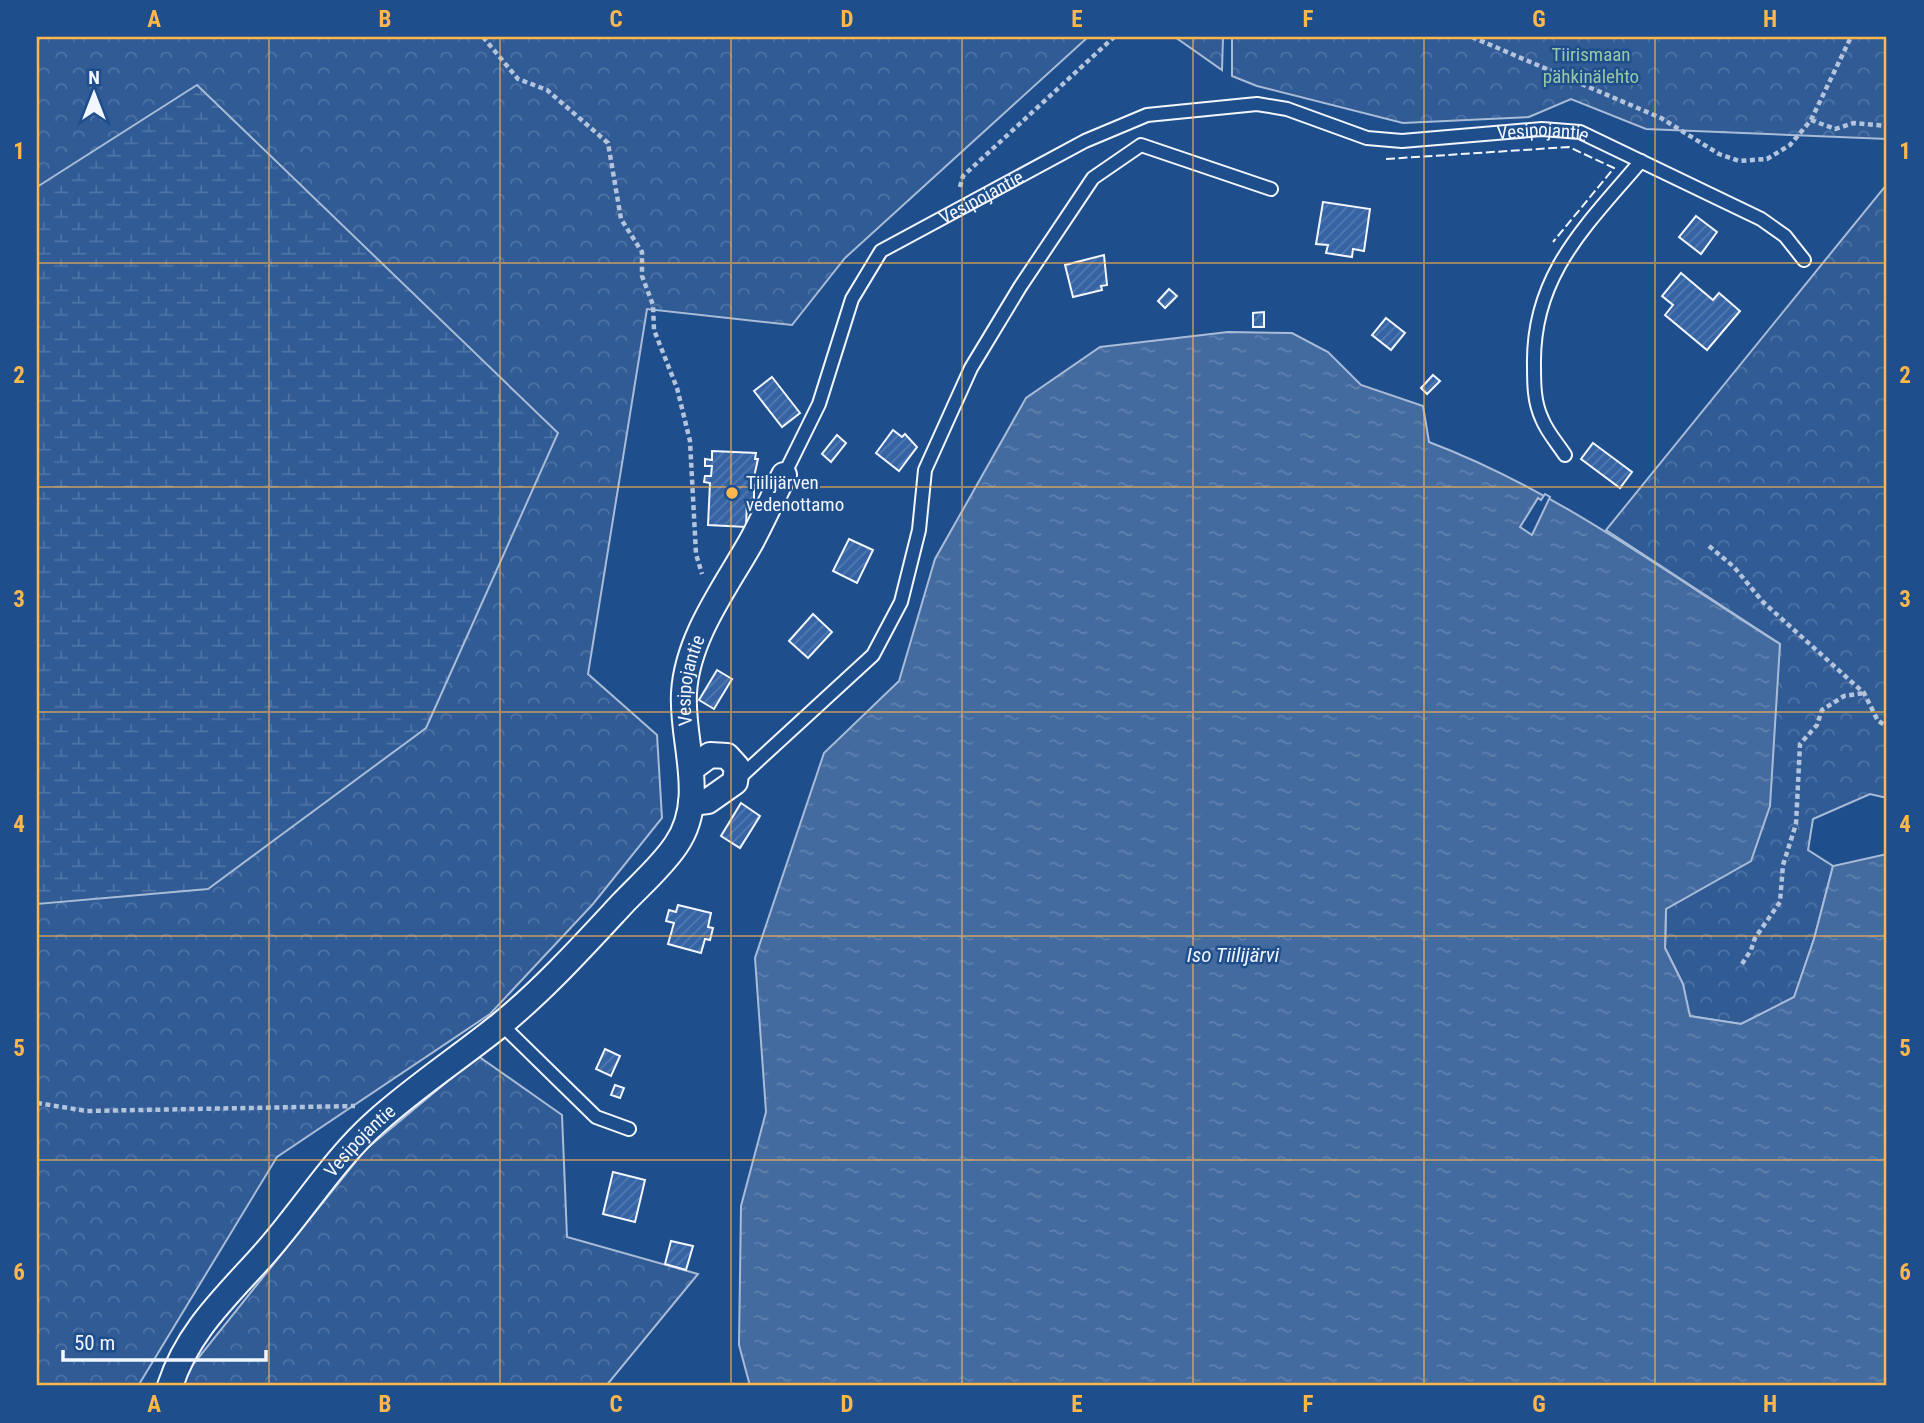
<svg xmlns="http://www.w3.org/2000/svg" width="1924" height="1423" viewBox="0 0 1924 1423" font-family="'Roboto Condensed',sans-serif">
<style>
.forest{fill:url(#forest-crowns);stroke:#a8bbd7;stroke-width:2}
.wetland{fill:url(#wetland-marsh);stroke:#a8bbd7;stroke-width:2}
.water{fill:url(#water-ripples);stroke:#a8bbd7;stroke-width:2}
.pier{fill:#1f4e8c;stroke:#a8bbd7;stroke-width:2}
.building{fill:url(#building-hatch);stroke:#f2f6ff;stroke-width:2}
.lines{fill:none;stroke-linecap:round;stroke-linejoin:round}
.service-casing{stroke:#f2f6ff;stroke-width:16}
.minor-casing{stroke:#f2f6ff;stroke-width:28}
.path{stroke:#b3c4dc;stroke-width:4.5;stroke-dasharray:5 3.5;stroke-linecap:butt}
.service{stroke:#1f4e8c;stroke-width:12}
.minor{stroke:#1f4e8c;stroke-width:24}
.fence{stroke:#f2f6ff;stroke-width:2;stroke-dasharray:9 3.5;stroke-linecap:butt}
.grid{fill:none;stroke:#ffb74d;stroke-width:2;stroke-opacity:0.55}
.poi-dot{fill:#ffb74d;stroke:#1f4e8c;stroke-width:2.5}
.labels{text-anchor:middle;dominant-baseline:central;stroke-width:5;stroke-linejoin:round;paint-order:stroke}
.park-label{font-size:19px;fill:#97c8a6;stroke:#1f4e8c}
.street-label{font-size:19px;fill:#f2f6ff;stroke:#1f4e8c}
.poi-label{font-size:19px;fill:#f2f6ff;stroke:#1f4e8c;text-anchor:start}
.water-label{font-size:21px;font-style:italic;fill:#f2f6ff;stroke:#1f4e8c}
.neatline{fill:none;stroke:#ffb74d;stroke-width:2.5}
.grid-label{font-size:23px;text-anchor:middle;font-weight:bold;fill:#ffb74d}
</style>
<defs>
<pattern id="forest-crowns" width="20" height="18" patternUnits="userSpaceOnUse" patternTransform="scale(1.75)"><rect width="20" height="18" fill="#305b95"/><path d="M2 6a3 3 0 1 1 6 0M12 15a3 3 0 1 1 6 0" fill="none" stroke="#4e73a5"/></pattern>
<pattern id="wetland-marsh" width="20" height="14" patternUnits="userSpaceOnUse" patternTransform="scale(1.75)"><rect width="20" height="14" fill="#305b95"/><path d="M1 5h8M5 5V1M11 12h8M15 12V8" fill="none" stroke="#4e73a5"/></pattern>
<pattern id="water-ripples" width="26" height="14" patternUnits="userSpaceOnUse" patternTransform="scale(1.75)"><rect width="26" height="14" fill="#446ba0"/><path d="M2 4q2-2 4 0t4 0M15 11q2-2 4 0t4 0" fill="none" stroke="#5f81ae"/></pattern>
<pattern id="building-hatch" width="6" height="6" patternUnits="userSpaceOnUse" patternTransform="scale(1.75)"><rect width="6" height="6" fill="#3563a3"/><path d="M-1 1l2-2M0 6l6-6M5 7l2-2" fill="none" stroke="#537ab1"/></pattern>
</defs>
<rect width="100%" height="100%" fill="#1f4e8c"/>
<!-- forest -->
<g class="forest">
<path d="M37 37H1088L845 258 792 325 647 309 588 674 657 735 662 818 593 904 490 1014 277 1157 138 1386H37Z"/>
<path d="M1175 37H1223L1222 70Z"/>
<path d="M1232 37H1887V139L1646 129 1571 99 1529 117 1403 123 1257 86 1232 76Z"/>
<path d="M1887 184V798L1870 794 1813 819 1808 850 1833 866 1814 939 1794 998 1741 1024 1689 1016 1683 984 1665 948 1666 909 1751 860 1780 644 1606 530Z"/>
<path d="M478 1056 562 1115 567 1237 698 1274 606 1386H183V1377L365 1150Z"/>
</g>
<!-- wetland -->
<path class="wetland" d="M197 85 558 433 426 728 208 889 37 904V187Z"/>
<!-- water -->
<path class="water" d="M1228 332 1292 333 1328 352 1361 385 1423 406 1429 442C1556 490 1665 572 1780 644L1770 806 1751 861 1666 909 1665 948 1683 984 1690 1016 1741 1024 1794 997 1814 939 1833 866 1887 854V1386H750L739 1345 741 1206 766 1112 755 958 824 753 899 681 935 559 1026 398 1100 347Z"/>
<!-- pier -->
<path class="pier" d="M1545 494 1550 497 1532 535 1520 527 1538 498 1541 500Z"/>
<!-- building -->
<g class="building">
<path d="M1323 202 1370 209 1364 251 1353 249 1352 257 1326 253 1328 245 1316 244Z"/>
<path d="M1696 216 1717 232 1701 254 1679 237Z"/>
<path d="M1104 255 1107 285 1101 286 1102 290 1073 297 1065 265Z"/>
<path d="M1681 273 1713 300 1719 293 1740 311 1707 350 1665 315 1673 305 1662 296Z"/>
<path d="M1169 289 1177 296 1165 308 1158 301Z"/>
<path d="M1264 312V327H1253V313Z"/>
<path d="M1386 318 1405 333 1391 350 1372 335Z"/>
<path d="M1433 375 1440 381 1427 394 1421 388Z"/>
<path d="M772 377 800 413 782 427 754 391Z"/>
<path d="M893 430 902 437 905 434 917 447 899 471 876 453Z"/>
<path d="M837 435 846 443 831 462 822 454Z"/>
<path d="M1593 443 1632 472 1620 488 1581 459Z"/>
<path d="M712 451 756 453 755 459H758L754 477 759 478V485H754V502L747 501 746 527 708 525 710 483 704 482 705 476H711L712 466H705V459L712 460Z"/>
<path d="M849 539 873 550 857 583 833 571Z"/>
<path d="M813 614 832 632 808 658 789 641Z"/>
<path d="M717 670 732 679 714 709 699 700Z"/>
<path d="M741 803 760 816 740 848 721 836Z"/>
<path d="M678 905 711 913 708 927 713 928 710 940 705 939 701 953 668 944 674 923 666 921 669 910 676 912Z"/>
<path d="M605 1049 620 1056 611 1076 596 1069Z"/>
<path d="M615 1085 624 1088 620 1098 611 1095Z"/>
<path d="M613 1172 645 1180 635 1222 603 1214Z"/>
<path d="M671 1241 693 1246 686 1270 665 1264Z"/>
</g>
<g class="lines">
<!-- service casing -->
<g class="service-casing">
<g id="service">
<path d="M1565 455C1558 444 1547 432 1542 419 1534 402 1534 384 1534 366 1532 275 1586 226 1641 161"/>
<path id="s1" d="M784 475 819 404 852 299 881 251 1085 141 1147 115 1257 104 1287 109 1367 138 1402 141 1542 129 1580 132 1761 219 1785 236 1804 260"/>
<path d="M739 778 873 655 901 602 919 530 925 470 971 368 1020 287 1093 178 1141 145 1271 189"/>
<path d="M501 1024 596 1117 629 1129"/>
</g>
</g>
<!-- minor casing -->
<g class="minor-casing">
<g id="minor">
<path d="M691 803 708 801 735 782 737 767 727 756 710 755 691 769"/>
<path id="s2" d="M170 1386C188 1330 228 1295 266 1252 304 1209 334 1159 377 1121 416 1086 459 1058 500 1025 544 989 583 946 622 904 640 885 662 866 676 845 708 799 681 742 684 693 687 638 725 588 751 542 763 520 773 497 784 475"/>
</g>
</g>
<!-- path -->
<g class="path">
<path d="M483 37 518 79 547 90 608 143 621 219 642 252V276L653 305 654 330 677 388 690 441 696 554 702 574"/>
<path d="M1472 37 1661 118 1719 154 1739 161 1767 159 1790 145 1811 120 1851 37"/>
<path d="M1811 120 1835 129 1854 123 1887 126"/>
<path d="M960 187 963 176 1114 37"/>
<path d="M1709 546 1734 567 1763 602 1864 693 1878 721 1887 726"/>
<path d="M1742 964 1751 950 1755 938 1780 902 1783 865 1796 824 1800 744 1817 725 1822 710 1844 696 1864 693"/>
<path d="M37 1103 87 1111 355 1106"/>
</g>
<!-- service -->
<use href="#service" class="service"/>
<!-- minor -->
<use href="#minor" class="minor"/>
<!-- fence -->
<path class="fence" d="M1386 159 1569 147 1614 168 1553 242"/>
</g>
<!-- grid -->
<path class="grid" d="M269 37V1386M500 37V1386M731 37V1386M962 37V1386M1193 37V1386M1424 37V1386M1655 37V1386M37 263H1887M37 487H1887M37 712H1887M37 936H1887M37 1160H1887"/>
<!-- markers -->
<circle class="poi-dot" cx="732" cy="493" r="7"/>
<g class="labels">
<!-- park labels -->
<g class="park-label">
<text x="1591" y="54">Tiirismaan<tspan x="1591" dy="22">pähkinälehto</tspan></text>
</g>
<!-- street labels -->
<g class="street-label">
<text stroke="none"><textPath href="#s1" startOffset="947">Vesipojantie</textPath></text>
<text stroke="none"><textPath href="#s1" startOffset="359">Vesipojantie</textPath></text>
<text stroke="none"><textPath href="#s2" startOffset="915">Vesipojantie</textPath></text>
<text stroke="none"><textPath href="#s2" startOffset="312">Vesipojantie</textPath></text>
</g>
<!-- poi labels -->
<g class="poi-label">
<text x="746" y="482">Tiilijärven<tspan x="746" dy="22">vedenottamo</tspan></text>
</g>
<!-- water labels -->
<g class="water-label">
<text x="1233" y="955">Iso Tiilijärvi</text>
</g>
</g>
<!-- border -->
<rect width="1924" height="1423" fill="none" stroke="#1f4e8c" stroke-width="77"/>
<!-- north arrow -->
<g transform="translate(94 94)" stroke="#1f4e8c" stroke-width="5" paint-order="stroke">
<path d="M0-5L12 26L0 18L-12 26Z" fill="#f2f6ff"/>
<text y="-10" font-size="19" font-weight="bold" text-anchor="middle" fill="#f2f6ff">N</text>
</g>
<!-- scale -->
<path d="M63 1350v10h203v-10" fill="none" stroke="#f2f6ff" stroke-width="3.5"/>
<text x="74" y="1350" font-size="21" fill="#f2f6ff" stroke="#1f4e8c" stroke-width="5" paint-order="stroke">50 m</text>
<rect x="38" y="38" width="1847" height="1346" class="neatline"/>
<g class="grid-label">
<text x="154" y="27">A</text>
<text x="385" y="27">B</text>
<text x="616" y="27">C</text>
<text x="847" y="27">D</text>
<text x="1077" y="27">E</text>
<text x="1308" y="27">F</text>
<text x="1539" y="27">G</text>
<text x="1770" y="27">H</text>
<text x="19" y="159">1</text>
<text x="1905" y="159">1</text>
<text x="19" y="383">2</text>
<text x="1905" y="383">2</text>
<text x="19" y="607">3</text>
<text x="1905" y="607">3</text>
<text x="19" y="832">4</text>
<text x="1905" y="832">4</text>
<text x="19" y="1056">5</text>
<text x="1905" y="1056">5</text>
<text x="19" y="1280">6</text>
<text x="1905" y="1280">6</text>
<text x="154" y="1412">A</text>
<text x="385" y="1412">B</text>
<text x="616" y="1412">C</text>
<text x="847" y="1412">D</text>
<text x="1077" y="1412">E</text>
<text x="1308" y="1412">F</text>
<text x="1539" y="1412">G</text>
<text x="1770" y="1412">H</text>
</g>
</svg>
